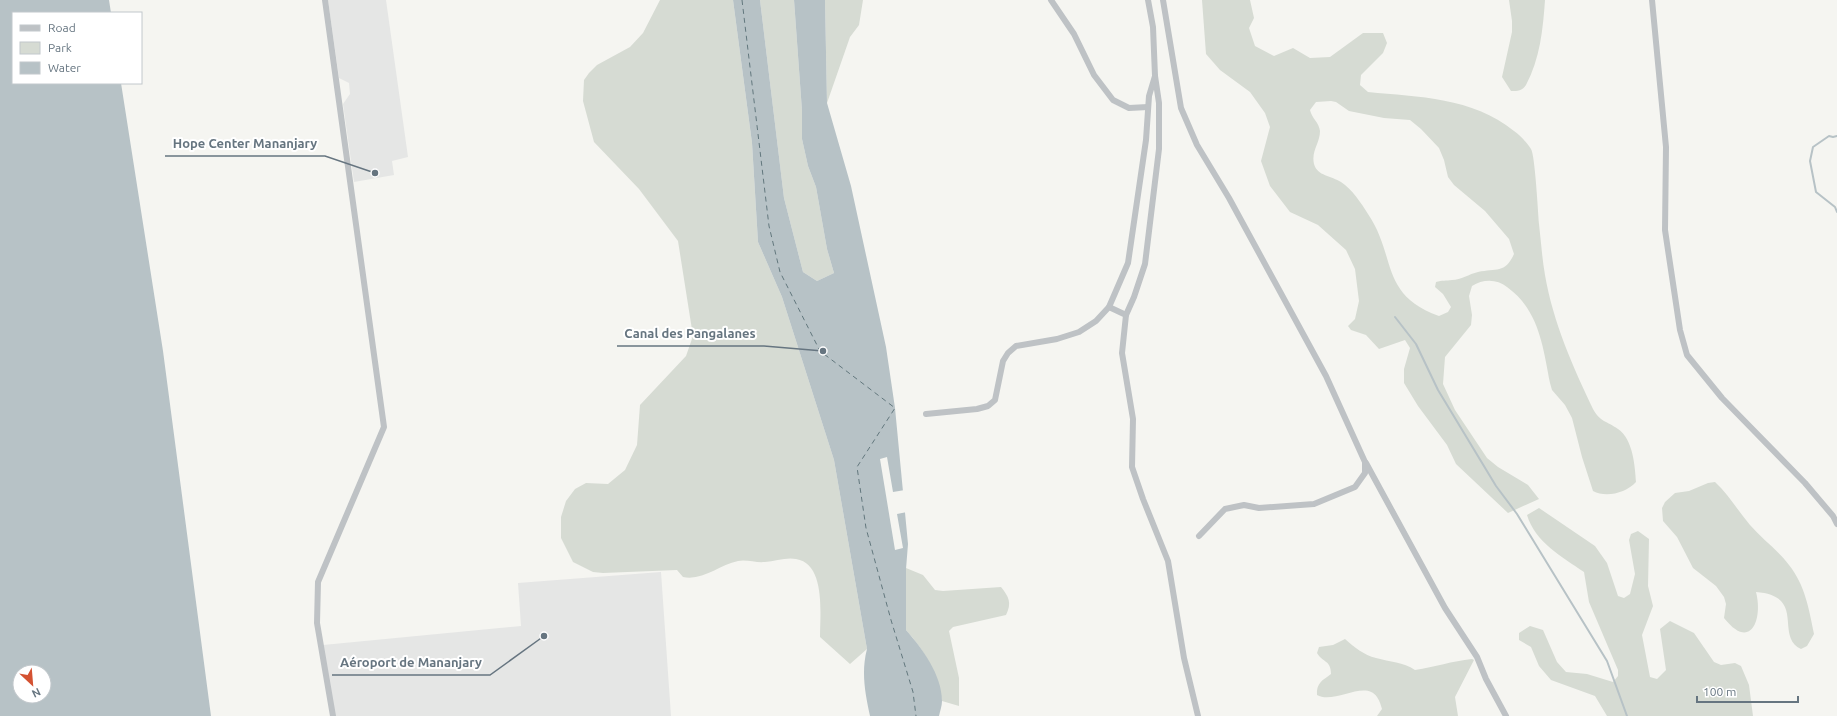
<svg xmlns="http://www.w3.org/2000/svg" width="1837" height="716" viewBox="0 0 1837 716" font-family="Ubuntu,sans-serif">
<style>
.built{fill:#e5e6e5}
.green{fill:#d6dbd3;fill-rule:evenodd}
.water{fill:#b7c2c6;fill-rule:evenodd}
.pier{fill:#f5f5f1}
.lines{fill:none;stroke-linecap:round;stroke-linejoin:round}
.stream{stroke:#b7c2c6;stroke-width:2}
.ferry{stroke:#62777d;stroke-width:1;stroke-dasharray:5 4;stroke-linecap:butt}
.minor{stroke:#bec2c5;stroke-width:6}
.leader{fill:none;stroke:#667580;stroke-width:1.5}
.callout-dot{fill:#667580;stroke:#fff;stroke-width:1.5}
.callout-label{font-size:13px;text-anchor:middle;font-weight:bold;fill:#667580;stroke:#fff;stroke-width:4;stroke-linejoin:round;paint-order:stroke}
</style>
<rect width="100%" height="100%" fill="#f5f5f1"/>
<!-- built -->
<g class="built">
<path d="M328 0H386L408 157 392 161 394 175 354 182 343 104 350 94 349 83 339 78Z"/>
<path d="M661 572 671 716H335L323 645 521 626 518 583Z"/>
</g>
<!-- green -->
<g class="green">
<path d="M660 0H733L752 143 758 242 782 297 834 460 867 649 850 664 820 637C820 614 826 564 796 559 787 557 775 561 765 562 756 563 746 559 738 561 719 565 703 581 683 577L677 570 603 573 593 572 573 562 561 538V517L566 501 575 489 586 483 608 484 625 470 637 445 640 405 686 356 693 336 678 241 639 189 594 142 583 101 584 80 589 73 597 65 630 47 643 33Z"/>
<path d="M760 0H794L802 111V139L808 166 816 187 827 249 834 273 817 281 803 272 784 198Z"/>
<path d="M825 0H863L859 25 850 37 827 103Z"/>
<path d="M1202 0H1250L1254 18 1249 28 1255 46 1274 56 1293 48 1310 58 1330 57 1363 33H1383L1387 43 1383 53 1361 75 1360 85 1368 92C1419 97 1472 97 1514 131 1520 135 1527 143 1531 149 1535 155 1538 212 1539 224 1541 241 1542 258 1545 275 1553 322 1573 367 1593 409 1600 422 1607 421 1618 429 1633 439 1635 466 1636 482 1626 493 1606 498 1593 491L1582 457 1572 418 1565 405 1552 390 1550 383C1543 347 1539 310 1507 287 1497 279 1483 279 1472 286L1469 296 1472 315 1471 325 1445 357 1443 384 1455 410 1487 458 1498 467 1528 485 1539 499 1508 513 1456 464 1447 445 1418 406 1404 383V369L1410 348 1405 340 1379 349 1366 335 1351 330 1348 326 1355 319 1359 301 1355 269 1346 250 1318 225 1290 212 1270 186 1261 161 1270 127 1265 113 1250 92 1220 70 1206 54ZM1331 101 1336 102 1349 111 1384 118 1410 120 1421 129 1439 148 1444 160 1448 177 1454 185 1485 211 1509 239 1514 254C1505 274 1496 268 1478 272 1469 274 1461 280 1452 280 1446 281 1442 280 1436 282L1435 287 1443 294 1451 307 1448 312 1439 316C1379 294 1397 257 1368 214 1361 203 1352 189 1341 182 1332 176 1317 176 1314 164 1311 151 1320 143 1320 131 1319 122 1312 119 1310 110L1316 102Z"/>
<path d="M1509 0H1545C1543 29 1540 59 1526 85 1522 91 1518 91 1511 91L1502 77 1512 32V21Z"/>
<path d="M1715 482C1729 495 1738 511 1750 525 1762 539 1778 550 1789 565 1805 585 1809 609 1814 634L1807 646 1801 649C1774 636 1807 596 1756 592 1763 619 1751 652 1724 618L1726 604 1724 597 1716 586 1693 568 1677 537 1663 521 1662 508 1665 502 1675 493 1689 491 1708 483Z"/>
<path d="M1539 508 1595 546 1607 563 1618 596 1624 598 1630 594 1635 574 1629 540 1631 534 1638 531 1649 539 1648 586 1653 606 1642 635 1650 677 1657 679 1666 670 1660 629 1670 621 1694 633 1714 662 1721 665 1735 663 1741 666 1749 685 1753 716H1607L1595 696 1551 680 1539 666 1531 647 1519 640V633L1530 626 1543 630 1557 662 1566 672 1587 674 1613 682 1618 676V670L1589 602 1584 572C1562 557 1535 542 1527 515Z"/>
<path d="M906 568 923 575 935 590 943 591 1001 587C1009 597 1012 603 1006 615L953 627 949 631 959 678V706L942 701C937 673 926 652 906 630Z"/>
<path d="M1345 639C1354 647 1364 655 1376 658 1390 662 1403 662 1415 670 1435 667 1452 661 1472 659L1474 660 1455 697 1458 716H1377L1382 709C1381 706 1380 701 1377 697 1365 679 1334 705 1317 695 1316 683 1323 680 1331 674 1331 660 1323 663 1317 653L1319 647 1333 645Z"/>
</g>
<!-- water -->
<g class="water">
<path d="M0 0H109L111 13H13V83H121L163 351 211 716H0ZM20 672H44V696H20Z"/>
<path d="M733 0H760L784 198 803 272 817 281 834 273 827 249 816 187 808 166 802 139V111L794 0H825L827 103 851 186 886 347 895 408 908 544 906 569V630C922 648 942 675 942 701 942 706 940 711 939 716H870C865 693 861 672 867 649L834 460 782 297 758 242 752 143Z"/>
</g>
<!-- pier -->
<path class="pier" d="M887 457 893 492 905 490 907 512 897 514 903 548 895 550 880 459Z"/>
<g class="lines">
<!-- stream -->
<g class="stream">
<path d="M1837 136 1833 137 1829 136 1813 147 1810 161 1816 192 1835 207 1837 212"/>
<path d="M1395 317 1416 344 1438 390 1496 486 1517 514 1607 661 1627 716"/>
</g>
<!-- ferry -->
<path class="ferry" d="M742 0 769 226 780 272 820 351 895 408 857 467 866 528 891 620 913 692 916 716"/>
<!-- minor -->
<g class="minor">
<path d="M325 0 384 427 318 582 317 623 333 716"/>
<path d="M1051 0 1074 34 1094 75 1113 100 1129 108 1148 107"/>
<path d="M1163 0 1181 108 1197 145 1229 198 1326 376 1365 462V473L1355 487 1314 504 1259 508 1244 505 1225 509 1199 536"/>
<path d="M1652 0 1666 147 1665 230 1680 330 1687 355 1722 398 1805 483 1833 516 1837 524"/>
<path d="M1109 307 1126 315 1122 353 1133 419 1132 467 1143 499 1168 561 1184 658 1198 716"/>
<path d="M1126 315 1134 297 1145 264 1159 149V103L1155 76 1153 27 1148 0"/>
<path d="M926 414 977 409 988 406 995 400 1003 361 1008 353 1016 346 1057 339 1079 332 1096 321 1109 307 1128 263 1146 140 1149 96 1155 76"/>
<path d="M1366 463 1445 608 1477 657 1486 679 1506 716"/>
</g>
</g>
<!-- callouts -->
<path class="leader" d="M375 173L325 156H165M823 351L764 346H617M544 636L490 675H332"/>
<g class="callout-dot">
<circle cx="375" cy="173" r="4"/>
<circle cx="823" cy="351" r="4"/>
<circle cx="544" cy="636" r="4"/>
</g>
<g class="callout-label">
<text x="245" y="148">Hope Center Mananjary</text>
<text x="690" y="338">Canal des Pangalanes</text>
<text x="411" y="667">Aéroport de Mananjary</text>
</g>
<!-- legend -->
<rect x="12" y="12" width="130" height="72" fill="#ffffff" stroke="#c2c8cc"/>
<rect x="20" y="25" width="20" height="6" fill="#bec2c5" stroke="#c2c8cc"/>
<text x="48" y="32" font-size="12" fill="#667580">Road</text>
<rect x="20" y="42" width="20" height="12" fill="#d6dbd3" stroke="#c2c8cc"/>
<text x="48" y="52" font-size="12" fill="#667580">Park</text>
<rect x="20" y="62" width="20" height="12" fill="#b7c2c6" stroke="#c2c8cc"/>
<text x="48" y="72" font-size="12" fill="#667580">Water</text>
<!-- north arrow -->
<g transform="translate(32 684) rotate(154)"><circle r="19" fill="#ffffff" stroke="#c2c8cc"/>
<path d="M0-3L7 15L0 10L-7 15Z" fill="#d45232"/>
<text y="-6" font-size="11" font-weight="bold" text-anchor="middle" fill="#667580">N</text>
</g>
<!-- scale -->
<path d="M1697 696v6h101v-6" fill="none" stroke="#667580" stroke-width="2"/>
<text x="1703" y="696" font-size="12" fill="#667580" stroke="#ffffff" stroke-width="3" paint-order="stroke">100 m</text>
</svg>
